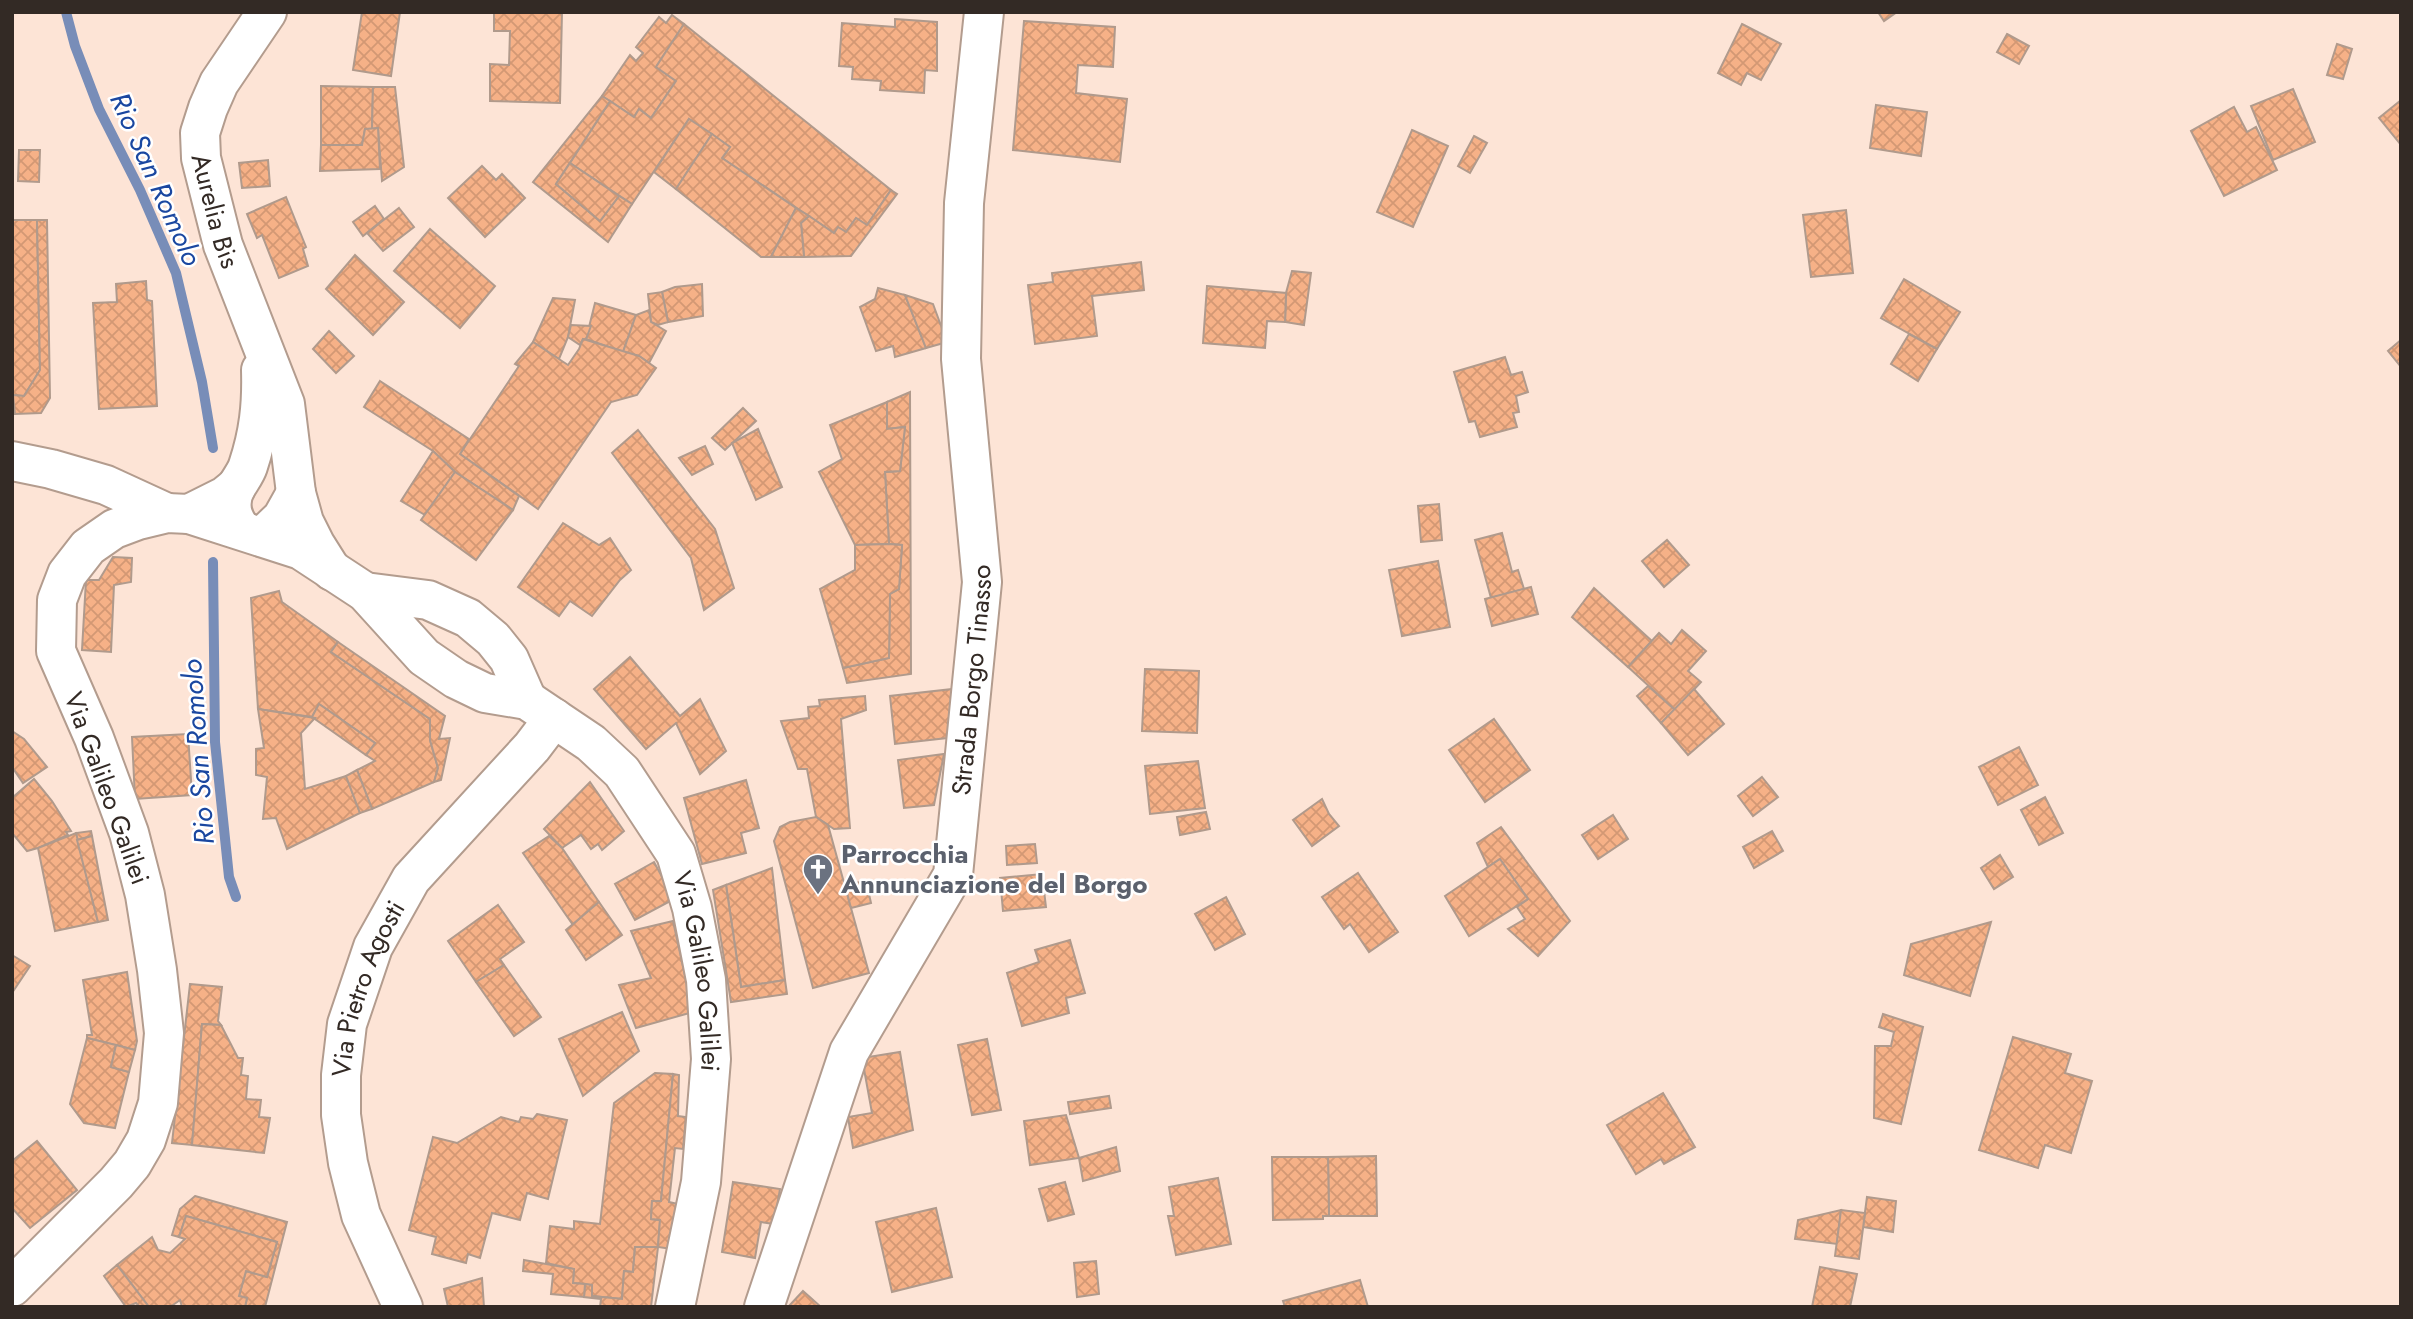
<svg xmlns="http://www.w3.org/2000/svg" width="2413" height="1319" viewBox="0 0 2413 1319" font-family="Jost,sans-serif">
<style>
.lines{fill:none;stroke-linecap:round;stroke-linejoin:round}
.stream{stroke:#788db8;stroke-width:10}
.building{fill:url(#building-cross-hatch);stroke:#b09a8c;stroke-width:2}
.street-casing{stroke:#b39c8e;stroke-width:42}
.secondary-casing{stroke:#b39c8e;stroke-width:42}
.highway-casing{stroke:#b39c8e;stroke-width:42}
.street{stroke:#fff;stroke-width:38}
.secondary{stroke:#fff;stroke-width:38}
.highway{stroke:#fff;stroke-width:38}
.labels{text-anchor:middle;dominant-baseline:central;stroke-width:5;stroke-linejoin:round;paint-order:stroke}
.street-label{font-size:26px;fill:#332a25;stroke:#fff}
.worship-label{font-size:26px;font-weight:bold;fill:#5b616d;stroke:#fff;text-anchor:start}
.water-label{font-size:28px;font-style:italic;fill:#1a47a0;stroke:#fff}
</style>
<defs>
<pattern id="building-cross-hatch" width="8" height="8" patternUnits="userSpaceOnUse" patternTransform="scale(1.75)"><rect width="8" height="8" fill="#f6b187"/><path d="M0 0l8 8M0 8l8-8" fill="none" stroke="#d39874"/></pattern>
</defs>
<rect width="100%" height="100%" fill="#fde4d6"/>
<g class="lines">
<!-- stream -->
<g class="stream">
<path d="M66 12 75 46 99 109 140 190 176 273 202 382 213 448"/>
<path d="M213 562 215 742 229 877 236 897"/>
</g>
</g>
<!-- building -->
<g class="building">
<path d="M362 12H400L391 76 353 70Z"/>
<path d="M494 12H562L560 103 490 101V64L509 65 510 31H494Z"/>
<path d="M1878 12H1897L1884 21Z"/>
<path d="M672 15 684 24 656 67 676 81 651 118 639 109 634 117 602 96 630 55 636 61 643 53 636 47 659 17 666 23Z"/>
<path d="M895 19 937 22V71L925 70 924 93 880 90 881 81 852 79 853 67 839 66 842 23 895 27Z"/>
<path d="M1024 21 1115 27 1113 67 1078 65 1076 93 1127 99 1120 162 1013 150Z"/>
<path d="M684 24 891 190 867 225 856 218 846 232 838 227 834 233 722 158 730 147 689 119 632 204 570 163 610 101 634 117 639 109 651 118 676 81 656 67Z"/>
<path d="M1742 24 1781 44 1761 80 1747 73 1741 85 1718 73Z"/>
<path d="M2007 34 2029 46 2019 64 1997 52Z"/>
<path d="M2337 44 2352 49 2343 79 2327 75Z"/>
<path d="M321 86 373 87 372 129H365L362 145H321Z"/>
<path d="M373 87H395L404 167 382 181 378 128 372 129Z"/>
<path d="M2293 89 2315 142 2273 160 2251 106Z"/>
<path d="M602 96 610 101 556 184 600 221 619 196 632 204 608 242 533 182Z"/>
<path d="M2401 100V145L2379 118Z"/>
<path d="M1876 105 1927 112 1921 156 1870 148Z"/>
<path d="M2234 107 2247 132 2256 127 2277 170 2224 196 2191 131Z"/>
<path d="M689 119 712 134 676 189 654 172Z"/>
<path d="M378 128 380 169 320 171 321 145H362L365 129Z"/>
<path d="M1412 130 1448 146 1413 227 1377 212Z"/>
<path d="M712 134 730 147 722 158 796 208 771 257H761L676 189Z"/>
<path d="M1474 136 1487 143 1470 173 1458 166Z"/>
<path d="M19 150H40L39 182 18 181Z"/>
<path d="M268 160 270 186 242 188 239 163Z"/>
<path d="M570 163 619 196 600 221 556 184Z"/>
<path d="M482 166 496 180 502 174 525 198 485 237 448 198Z"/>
<path d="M891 190 897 194 851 256 804 257 801 223 809 216 834 233 838 227 846 232 856 218 867 225Z"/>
<path d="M286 197 306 247 303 249 308 266 279 278 262 235 257 238 247 214Z"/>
<path d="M375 206 384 219 363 236 353 222Z"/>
<path d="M399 208 414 227 383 251 367 233Z"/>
<path d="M796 208 809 216 801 223 804 257H771Z"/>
<path d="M1846 210 1853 273 1811 277 1803 215Z"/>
<path d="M12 220H37L40 370 24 396 13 395 15 414H12Z"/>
<path d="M37 220H47L50 398 41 413 15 414 13 395 24 396 40 370Z"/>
<path d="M430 229 495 286 460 328 394 271Z"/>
<path d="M355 255 404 302 373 335 326 289Z"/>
<path d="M1141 262 1144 290 1092 296 1097 336 1035 344 1028 285 1053 282 1052 273Z"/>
<path d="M1292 271 1311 273 1304 325 1285 322 1286 293Z"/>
<path d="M1904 279 1960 312 1937 349 1881 318Z"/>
<path d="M146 281 147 300 152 301 157 406 99 409 93 303 117 302 116 284Z"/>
<path d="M702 284 703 316 668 322 662 292 675 287Z"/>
<path d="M1207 286 1286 293 1285 322 1267 321 1265 348 1203 343Z"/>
<path d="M878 288 905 295 926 348 895 357 893 346 876 351 860 307 875 299Z"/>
<path d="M662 292 668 322 658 325 651 322 648 294Z"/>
<path d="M905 295 933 304 947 342 926 348Z"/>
<path d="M553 298 575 300 568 337 559 359 533 342Z"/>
<path d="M595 303 636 315 623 352 586 339Z"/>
<path d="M649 310 651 322 666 331 649 363 639 356 623 352 636 315Z"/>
<path d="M571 325 591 326 586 339H583L580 345 568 337Z"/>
<path d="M329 331 354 356 336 373 313 349Z"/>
<path d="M1909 334 1937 349 1918 381 1891 364Z"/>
<path d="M583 339 639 356 656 368 637 395 611 402 538 509 460 454 519 366 515 364 533 342 568 365 579 349Z"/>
<path d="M2401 340V367L2388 351Z"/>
<path d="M1505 357 1511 375 1522 372 1528 392 1516 396 1519 412 1513 413 1517 427 1480 437 1475 421 1469 422 1454 372Z"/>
<path d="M380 381 469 439 460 454 519 496 513 510 455 472 433 451 364 407Z"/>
<path d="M910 392 911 674 847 683 843 668 889 658 890 594 899 589 902 545 889 544 885 472 900 471 905 427 887 429V402Z"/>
<path d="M887 402V429L905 427 900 471 885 472 889 544 855 545 819 472 842 459 830 425Z"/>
<path d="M743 408 756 421 725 450 712 438Z"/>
<path d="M758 429 782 487 756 500 732 443Z"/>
<path d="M638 430 715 529 734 588 704 610 691 558 612 453Z"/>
<path d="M705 446 713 464 692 475 679 458Z"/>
<path d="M433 451 455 472 425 515 401 501Z"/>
<path d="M455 472 513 510 476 560 421 520Z"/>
<path d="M1439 504 1442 540 1421 542 1418 506Z"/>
<path d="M563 523 599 545 610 538 631 570 620 580 592 616 570 601 559 616 518 587Z"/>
<path d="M1502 533 1512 572 1518 570 1524 589 1491 598 1475 540Z"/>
<path d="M1667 540 1689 565 1664 587 1642 561Z"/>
<path d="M889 544 902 545 899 589 890 594 889 658 843 668 820 589 855 570V545Z"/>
<path d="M113 557 132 558 131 582 114 585 111 652 82 650 86 580H99Z"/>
<path d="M1438 561 1450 627 1402 636 1389 570Z"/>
<path d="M1531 587 1538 614 1492 626 1485 599Z"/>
<path d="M1594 588 1652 641 1628 667 1572 617Z"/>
<path d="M279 591 282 602 338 642 331 652 430 719V740L438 768 434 782 372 809 357 770 375 761 366 755 375 743 319 704 312 717 258 709 251 598Z"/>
<path d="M1682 630 1706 651 1688 671 1701 682 1675 710 1628 667 1659 633 1671 644Z"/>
<path d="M338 642 445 716 439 739 450 738 441 780 434 782 438 768 430 740V719L331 652Z"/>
<path d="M630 657 680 716 700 699 726 751 700 774 676 723 646 749 594 689Z"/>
<path d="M1145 669 1199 671 1197 733 1142 731Z"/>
<path d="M1648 686 1675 710 1661 723 1637 696Z"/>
<path d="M953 689 947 738 895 744 890 696Z"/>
<path d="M1694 689 1724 724 1688 755 1661 723Z"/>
<path d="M865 696 866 710 841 719 850 828 834 829 816 817 807 769H798L781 721 809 718 808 707 820 706 819 700Z"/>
<path d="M319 704 375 743 366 755 312 717Z"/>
<path d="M258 709 315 718 301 733 305 789 346 776 360 813 287 849 276 818 263 819 267 777 256 775V749L264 748Z"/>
<path d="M1494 719 1530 770 1485 802 1449 750Z"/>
<path d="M12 731 24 739 47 767 23 783 12 767Z"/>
<path d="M188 734 192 795 135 799 132 737Z"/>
<path d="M2019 747 2038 785 1998 805 1979 767Z"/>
<path d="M944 754 934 805 904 808 898 760Z"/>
<path d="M1198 761 1205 808 1150 814 1145 766Z"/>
<path d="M357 770 372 809 360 813 346 776Z"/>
<path d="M1762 777 1778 797 1753 816 1738 796Z"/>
<path d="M34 779 52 801 71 831 66 832 68 835 38 848 27 851 12 833V798Z"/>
<path d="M746 780 759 828 741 833 746 853 702 864 684 798Z"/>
<path d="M590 782 624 831 602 850 598 844 591 849 581 835 562 848 544 829Z"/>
<path d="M2045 797 2063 833 2039 845 2021 810Z"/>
<path d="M1322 799 1329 814 1339 826 1312 846 1293 820Z"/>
<path d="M1206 812 1210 829 1180 835 1177 817Z"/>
<path d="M1613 815 1628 839 1598 859 1582 835Z"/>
<path d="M816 817 828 825 869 973 813 988 774 841 780 827 790 822Z"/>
<path d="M1501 827 1570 921 1538 956 1508 929 1525 919 1517 907 1528 899 1500 859 1488 867 1477 843Z"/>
<path d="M91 831 92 836 77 840 76 833Z"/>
<path d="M1772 831 1783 851 1754 868 1743 847Z"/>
<path d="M76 833 98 922 55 931 38 848Z"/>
<path d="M92 836 108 920 98 922 77 840Z"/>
<path d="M549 836 562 848 599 902 573 925 523 853Z"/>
<path d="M1035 844 1037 863 1007 865 1006 846Z"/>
<path d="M2000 855 2013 877 1994 889 1981 868Z"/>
<path d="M1500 859 1528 899 1469 936 1445 896Z"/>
<path d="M654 862 674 899 635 920 615 884Z"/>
<path d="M772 868 785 980 741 987 726 885Z"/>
<path d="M1358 873 1398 932 1369 952 1350 924 1344 929 1322 897Z"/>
<path d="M1042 874 1046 907 1003 911 1000 878Z"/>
<path d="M866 881 871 903 851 908 845 885Z"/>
<path d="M726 885 741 987 785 980 787 994 731 1002 713 890Z"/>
<path d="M1226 897 1245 934 1215 950 1195 914Z"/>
<path d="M599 902 622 935 586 960 566 930Z"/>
<path d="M498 905 524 942 500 959 504 965 476 982 448 941Z"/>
<path d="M673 921 693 1012 636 1028 619 985 651 978 631 931Z"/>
<path d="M1991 922 1970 996 1904 975 1911 944Z"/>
<path d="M1070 940 1085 993 1066 998 1069 1013 1022 1026 1007 973 1039 962 1035 950Z"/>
<path d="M12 955 30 966 12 993Z"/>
<path d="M504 965 541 1017 514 1036 476 982Z"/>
<path d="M127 972 137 1041 135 1050 87 1038V1035H92L83 980Z"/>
<path d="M190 984 222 987 218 1021 221 1025 202 1024 192 1145 172 1143Z"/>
<path d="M622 1012 639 1051 583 1096 559 1039Z"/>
<path d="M1883 1014 1923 1027 1901 1124 1874 1118 1875 1046H1891L1894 1032 1879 1027Z"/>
<path d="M202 1024 221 1025 238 1058H243L241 1075 248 1076 246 1099 261 1100 259 1117 270 1118 264 1153 192 1145Z"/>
<path d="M2013 1037 2071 1054 2065 1073 2092 1081 2071 1153 2045 1145 2038 1168 1979 1150Z"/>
<path d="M87 1038 116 1045 111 1067 129 1072 115 1128 84 1123 70 1104Z"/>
<path d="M987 1039 1001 1110 972 1115 958 1045Z"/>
<path d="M116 1045 135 1050 129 1072 111 1067Z"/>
<path d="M900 1052 913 1130 853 1148 848 1117 872 1113 862 1058Z"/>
<path d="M655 1073 673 1074 661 1201H652L651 1219 660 1220 658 1247H635L633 1272 624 1271 622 1299 592 1296V1285L573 1283 574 1269 546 1263 550 1226 574 1229V1221L600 1224 614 1103Z"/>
<path d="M673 1074 679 1075 678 1116 686 1117 683 1149 675 1148 669 1202 678 1204 672 1249 658 1247 660 1220 651 1219 652 1201H661Z"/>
<path d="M1663 1093 1695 1147 1664 1164 1661 1159 1636 1174 1607 1125Z"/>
<path d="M1109 1096 1111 1108 1070 1114 1068 1102Z"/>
<path d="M537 1114 567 1120 548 1199 527 1193 520 1220 492 1213 480 1258 468 1254 466 1263 432 1254 436 1237 409 1230 433 1137 457 1143 501 1117 519 1122 521 1117 533 1119Z"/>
<path d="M1066 1115 1079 1158 1030 1165 1024 1121Z"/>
<path d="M37 1141 77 1190 30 1228 12 1208V1161Z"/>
<path d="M1116 1147 1120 1171 1083 1181 1079 1158Z"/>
<path d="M1376 1156 1377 1216H1329L1328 1157Z"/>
<path d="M1272 1157H1328L1329 1216H1323V1219L1273 1220Z"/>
<path d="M1218 1178 1231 1244 1176 1255 1168 1216H1174L1169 1187Z"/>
<path d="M733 1182 780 1189 774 1224 761 1222 755 1258 722 1252Z"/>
<path d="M1065 1182 1074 1214 1048 1221 1039 1189Z"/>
<path d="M195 1196 287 1222 265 1307H245L247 1298 239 1296 246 1271 267 1277 277 1242 186 1216 179 1237 172 1235 180 1209Z"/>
<path d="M1867 1197 1896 1201 1893 1232 1863 1227Z"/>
<path d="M936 1208 952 1277 892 1292 876 1222Z"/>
<path d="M1841 1210 1837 1244 1795 1239 1798 1220Z"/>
<path d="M1841 1210 1865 1213 1859 1259 1835 1256Z"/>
<path d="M186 1216 277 1242 267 1277 246 1271 239 1296 247 1298 245 1307H182L180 1300 170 1307H149L117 1265 152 1237 158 1250 170 1253 185 1239 179 1237Z"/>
<path d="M635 1247H658L651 1307H600L601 1299 584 1297 585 1284 592 1285V1296L622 1299 624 1271 633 1272Z"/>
<path d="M524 1260 574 1269 573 1283 585 1284 584 1297 551 1294 553 1274 523 1271Z"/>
<path d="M1096 1261 1099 1294 1077 1297 1074 1263Z"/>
<path d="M117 1265 149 1307H140L136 1303 126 1307 104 1276Z"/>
<path d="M1820 1267 1857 1274 1850 1307H1812Z"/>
<path d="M482 1278 484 1307H448L444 1289Z"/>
<path d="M1360 1280 1368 1307H1285L1283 1301Z"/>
<path d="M803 1291 821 1307H788Z"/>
</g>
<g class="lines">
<!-- street casing -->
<g class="street-casing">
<path id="street" d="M12 461 51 469 106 485 167 513"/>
</g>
<!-- secondary casing -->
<g class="secondary-casing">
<g id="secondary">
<path d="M365 592 428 600 468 618 493 639 509 659 527 700"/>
<path id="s1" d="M12 1287 116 1183 132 1164 146 1140 158 1103 164 1033 157 970 145 895 129 833 94 738 56 651 57 600 67 574 88 547 114 529 138 520 167 513 189 514 301 550 365 592 424 657 456 679 485 693 527 700 591 743 622 772 676 854 692 908 706 980 711 1059 701 1182 675 1307"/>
<path id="s2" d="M403 1307 361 1215 348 1163 341 1115V1075L347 1024 373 947 411 879 532 747 554 718"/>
<path id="s3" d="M764 1307 849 1052 953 875 982 582 961 359 964 203 984 12"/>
</g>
</g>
<!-- highway casing -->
<g class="highway-casing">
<g id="highway">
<path id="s4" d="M267 12 219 83 208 108 200 133 201 158 223 245 285 404 296 493 304 522 315 544 332 571"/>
<path d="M189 514 225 496 236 487"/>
<path d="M241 530C235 521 230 512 232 500 233 487 244 478 248 466 259 433 262 405 261 370"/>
<path d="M262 537 282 518 296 493"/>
</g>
</g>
<!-- street -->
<use href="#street" class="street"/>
<!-- secondary -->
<use href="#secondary" class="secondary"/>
<!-- highway -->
<use href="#highway" class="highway"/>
</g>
<!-- icons -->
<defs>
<g id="church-pin" transform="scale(1.575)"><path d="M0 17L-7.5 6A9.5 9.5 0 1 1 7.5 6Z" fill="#6b7280" stroke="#fff"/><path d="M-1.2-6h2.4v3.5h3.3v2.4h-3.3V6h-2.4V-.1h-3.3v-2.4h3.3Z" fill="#fff"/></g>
</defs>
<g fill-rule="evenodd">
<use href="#church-pin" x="818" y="869"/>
</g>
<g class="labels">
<!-- street labels -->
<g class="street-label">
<text stroke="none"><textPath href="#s4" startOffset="219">Aurelia Bis</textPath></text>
<text stroke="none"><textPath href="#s3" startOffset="670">Strada Borgo Tinasso</textPath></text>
<text transform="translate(107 788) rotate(70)">Via Galileo Galilei</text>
<text stroke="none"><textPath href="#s1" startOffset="1664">Via Galileo Galilei</textPath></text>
<text stroke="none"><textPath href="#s2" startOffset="334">Via Pietro Agosti</textPath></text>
</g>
<!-- worship labels -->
<g class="worship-label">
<text x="841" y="854">Parrocchia<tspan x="841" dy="30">Annunciazione del Borgo</tspan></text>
</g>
<!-- water labels -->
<g class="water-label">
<text transform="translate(156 179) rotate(66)">Rio San Romolo</text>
<text transform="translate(198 752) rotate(-94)">Rio San Romolo</text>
</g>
</g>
<!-- border -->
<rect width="2413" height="1319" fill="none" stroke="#332a25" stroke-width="28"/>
</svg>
